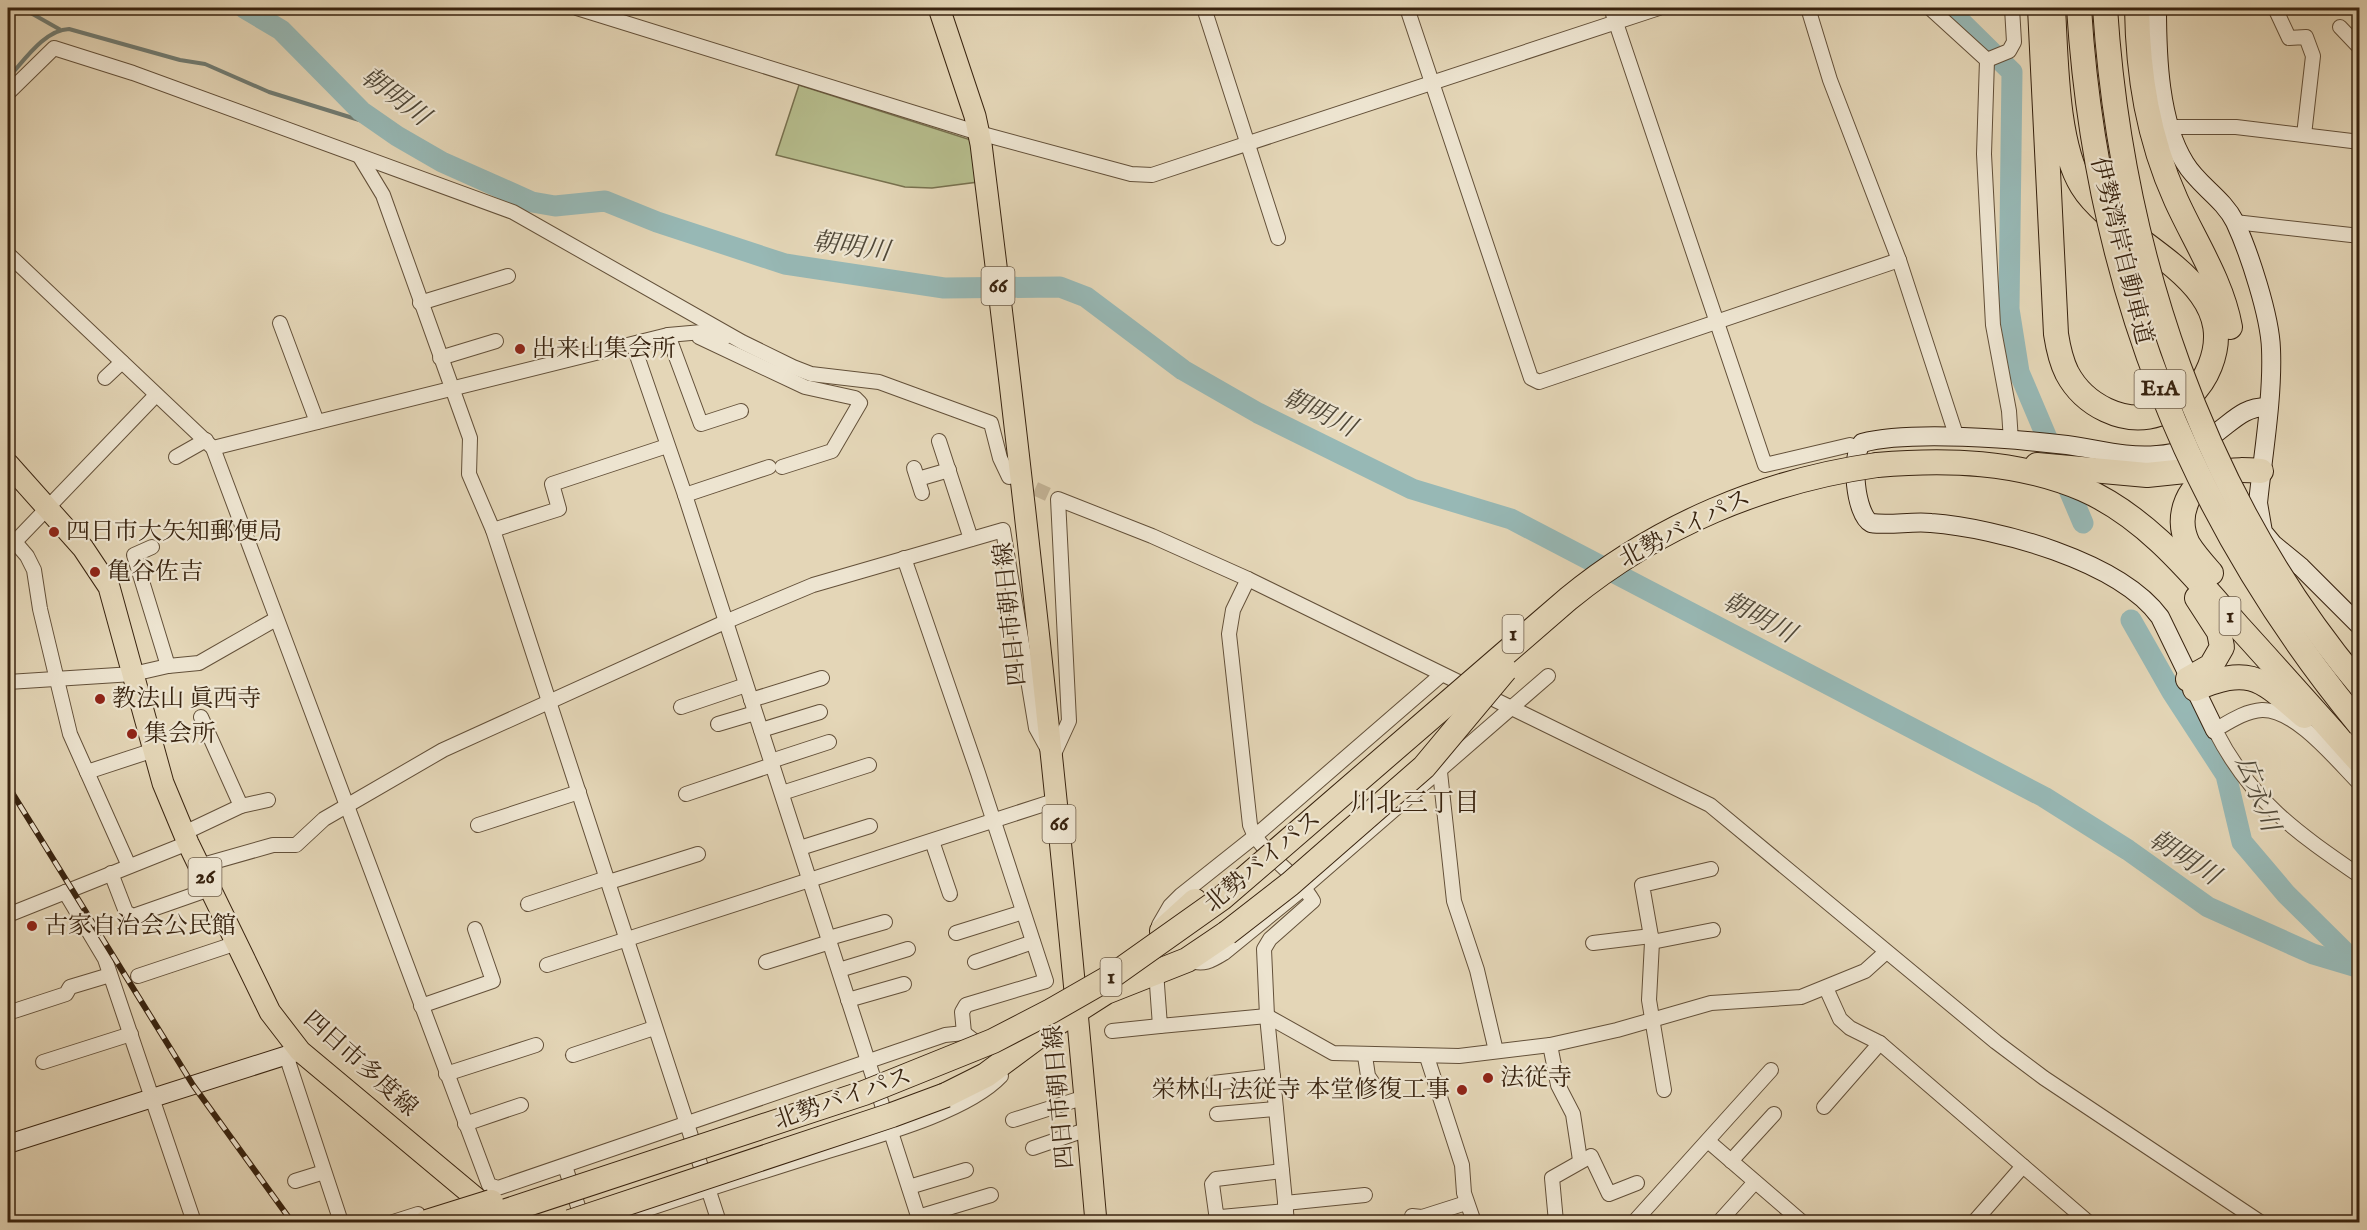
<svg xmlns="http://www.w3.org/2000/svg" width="2367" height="1230" viewBox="0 0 2367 1230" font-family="'IM FELL English','Noto Serif JP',serif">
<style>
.green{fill:#b6bd8d;stroke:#77704e;stroke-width:1.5}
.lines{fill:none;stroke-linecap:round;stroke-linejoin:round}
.stream{stroke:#717c73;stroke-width:4}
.river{stroke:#97b8b5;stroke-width:21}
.street-tunnel{stroke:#c2b295;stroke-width:14;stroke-dasharray:14 7;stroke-linecap:butt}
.street-casing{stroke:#635039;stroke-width:16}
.secondary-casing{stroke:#38230f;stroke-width:20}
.primary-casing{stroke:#38230f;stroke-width:23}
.highway-casing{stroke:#38230f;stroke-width:26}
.street{stroke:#ede4d0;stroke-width:14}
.secondary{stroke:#ede4d0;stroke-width:18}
.primary{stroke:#e4d6b7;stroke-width:21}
.highway{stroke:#e4d6b7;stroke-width:24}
.rail-casing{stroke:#38230f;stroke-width:6}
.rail{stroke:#ede4d0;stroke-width:4;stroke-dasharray:11;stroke-linecap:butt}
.highway-bridge-casing{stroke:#38230f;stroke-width:26;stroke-linecap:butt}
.highway-bridge{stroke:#e4d6b7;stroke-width:24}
.poi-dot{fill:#8f2418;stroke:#ede4d0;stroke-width:2}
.labels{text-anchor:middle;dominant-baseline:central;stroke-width:4.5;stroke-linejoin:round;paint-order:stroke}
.shield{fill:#ede4d0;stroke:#6e5d49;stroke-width:1.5}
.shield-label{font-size:22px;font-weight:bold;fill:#38230f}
.street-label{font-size:24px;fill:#38230f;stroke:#ede4d0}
.poi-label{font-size:24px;fill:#38230f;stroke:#ede4d0;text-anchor:start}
.water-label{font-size:26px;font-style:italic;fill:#504838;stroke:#ede4d0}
.neighbourhood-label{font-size:26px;fill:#38230f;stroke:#ede4d0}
</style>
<rect width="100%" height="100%" fill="#e4d6b7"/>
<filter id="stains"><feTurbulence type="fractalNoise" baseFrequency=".00333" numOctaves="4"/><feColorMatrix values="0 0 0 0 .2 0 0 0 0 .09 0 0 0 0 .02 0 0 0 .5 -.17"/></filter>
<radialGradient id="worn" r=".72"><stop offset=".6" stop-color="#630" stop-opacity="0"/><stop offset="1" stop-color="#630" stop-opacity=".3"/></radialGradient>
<!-- green -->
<path class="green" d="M799 85 974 141 978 182 932 188 905 187 776 155Z"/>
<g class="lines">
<!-- stream -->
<g class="stream">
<path d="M22 8 59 29"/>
<path d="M8 78C24 61 44 30 69 29L180 60 205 64 269 92 385 128"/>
</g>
<!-- river -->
<g class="river">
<path d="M244 8 281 30 361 111 397 136 442 162 532 202 555 206 605 201 657 222 785 264 944 288 1060 287 1086 297 1183 370 1258 413 1412 489 1511 519 2044 797 2128 850 2208 907 2313 954 2360 968"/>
<path d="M1947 8 2012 72 2009 309 2019 372 2083 523"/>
<path d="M2131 620 2172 692 2226 775 2242 842 2286 894 2360 967"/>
</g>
<!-- street-tunnel -->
<path class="street-tunnel" d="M1016 480 1058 499"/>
<!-- street casing -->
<g class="street-casing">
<g id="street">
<path d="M577 8 979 133 1131 174 1152 175 1659 8"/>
<path d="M1204 8 1278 238"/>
<path d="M1407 8 1531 378 1539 382 1899 260"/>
<path d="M1611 8 1765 465 1850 445 1858 448"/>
<path d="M1808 8 1830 80 1899 260 1957 438"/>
<path d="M1930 8 1987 60 1984 154 1993 325 2009 411 2011 441"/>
<path d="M2275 8 2289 38 2306 37 2313 56 2304 135"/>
<path d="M2340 27 2360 48"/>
<path d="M1987 60 2009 51 2014 42 2012 8"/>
<path d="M8 93 54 48 133 73 513 212 742 342 793 367 811 374 879 382 991 423 1000 458 1009 477"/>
<path d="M2171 127H2236L2360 142"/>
<path d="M360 157 383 195 470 438 469 474 493 530 719 1222"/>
<path d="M2235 222 2360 236"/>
<path d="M8 254 213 448 489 1185 498 1188 945 1035 964 1033 973 1040"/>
<path d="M420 303 508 276"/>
<path d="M280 323 317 422"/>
<path d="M668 335 701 424 741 411"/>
<path d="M699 337 805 387 855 398 860 403 832 451 782 467"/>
<path d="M633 344 685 495 920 1222"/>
<path d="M440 358 496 341"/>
<path d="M105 378 122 362"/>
<path d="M939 441 971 539"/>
<path d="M213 448 668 335 702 332 725 337"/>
<path d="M176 457 206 440"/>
<path d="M914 468 922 493"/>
<path d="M918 479 949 470"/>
<path d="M685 495 769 467"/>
<path d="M493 530 559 509 552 484 667 446"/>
<path d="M15 542 27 556 34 570 40 609 70 734 129 866"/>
<path d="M8 549 156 395"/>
<path d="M904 558 978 773 1046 981 966 1005 962 1012 964 1033"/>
<path d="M1248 579 1233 610 1229 634 1250 825C1261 855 1297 873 1313 901L1270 939 1264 949 1267 1016 1287 1222"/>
<path d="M168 666 199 663 276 619"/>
<path d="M8 682 133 674 168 666 134 555 152 547"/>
<path d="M751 700 822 678"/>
<path d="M681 707 746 685"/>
<path d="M201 717 241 806 268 800"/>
<path d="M718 724 755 713"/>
<path d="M761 730 820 712"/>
<path d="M1053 756 1069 721 1058 499 1152 536 1248 579 1710 805 1996 1042 2044 1078 2260 1222"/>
<path d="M771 761 829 742"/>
<path d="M87 772 154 750"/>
<path d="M1440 772 1454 901 1477 970 1496 1051"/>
<path d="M2360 784C2337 761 2296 709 2262 710 2245 711 2229 722 2215 730 2251 801 2296 832 2360 876"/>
<path d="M782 793 869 765"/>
<path d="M686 794 772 765"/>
<path d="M478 825 579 792"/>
<path d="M184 833 241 806"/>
<path d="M932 841 950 894"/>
<path d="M800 848 870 826"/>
<path d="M199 866 273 845H296L324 819 443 750 725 622 813 585 1003 530 1036 728 1047 748"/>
<path d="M111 873 126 912 133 916 210 889"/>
<path d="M609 882 698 854"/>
<path d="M65 892 105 959 194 1222"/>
<path d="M528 904 607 878"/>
<path d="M8 915 188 843"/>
<path d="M1159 925 1170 906 1181 895 1254 837 1441 675"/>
<path d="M956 933 1023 912"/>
<path d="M829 938 885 922"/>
<path d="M1652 942 1713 930"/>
<path d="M1593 943 1651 936"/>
<path d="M1188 960C1203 966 1211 961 1224 953L1305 887 1548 676"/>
<path d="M766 962 830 942"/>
<path d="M975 962 1033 942"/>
<path d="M547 965 1057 800"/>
<path d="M839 970 908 949"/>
<path d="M1156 971 1160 1026 1267 1016 1333 1053 1459 1056 1550 1045 1617 1030 1711 1003 1801 997 1865 971 1885 953"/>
<path d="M138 976 237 943"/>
<path d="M1826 988 1840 1019 1850 1028 1880 1043 2088 1222"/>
<path d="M848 1000 904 984"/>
<path d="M421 1006 493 981 475 929"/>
<path d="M14 1011 66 994 70 987 110 975"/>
<path d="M1112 1031 1160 1026"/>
<path d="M1550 1045 1558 1085 1573 1114 1580 1160"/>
<path d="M286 1055 341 1222"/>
<path d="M573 1055 654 1028"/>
<path d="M1365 1056 1368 1076 1372 1082"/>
<path d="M1427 1057 1462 1165 1464 1193 1474 1222"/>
<path d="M43 1062 131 1034"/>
<path d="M446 1074 536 1045"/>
<path d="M1213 1083 1273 1076"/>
<path d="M1664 1090 1649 1000 1652 942 1642 885 1711 869"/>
<path d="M1824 1107 1880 1043"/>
<path d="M1217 1114 1276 1109"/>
<path d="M1013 1120 1085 1097"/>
<path d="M465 1124 521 1105"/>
<path d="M1708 1141 1802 1222"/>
<path d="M1033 1148 1088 1129"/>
<path d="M1731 1161 1774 1114"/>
<path d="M565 1166 583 1222"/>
<path d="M1282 1171 1216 1179 1212 1184 1216 1213 1221 1217 1286 1211"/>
<path d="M295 1181 324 1172"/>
<path d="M909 1187 966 1170"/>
<path d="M1285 1203 1365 1195"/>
<path d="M639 1212C698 1192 758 1173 818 1154 869 1138 965 1114 1001 1076"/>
<path d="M1412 1216 1422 1217 1466 1203"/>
<path d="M918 1217 991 1195"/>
<path d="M393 1222 418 1214 421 1222"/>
<path d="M1556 1222 1552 1178 1591 1156 1609 1194 1637 1183"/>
<path d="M1634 1222 1771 1070"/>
<path d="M1719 1222 1755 1182"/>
<path d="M1974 1222 2023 1166"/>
</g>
</g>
<!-- secondary casing -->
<g class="secondary-casing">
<g id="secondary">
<path d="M2157 8C2157 55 2159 122 2185 163 2198 185 2223 198 2235 222 2249 252 2270 316 2271 349 2273 398 2263 454 2258 503L2263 532 2273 544 2301 567 2360 626"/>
<path d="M2215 730 2160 617C2119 561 1997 528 1931 523 1911 521 1890 526 1871 523 1855 514 1850 456 1862 443 1911 430 2014 439 2067 445 2097 449 2127 458 2157 455 2178 454 2199 445 2216 433 2234 420 2244 407 2267 407"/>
<path d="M8 1144 300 1051"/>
</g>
</g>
<!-- primary casing -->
<g class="primary-casing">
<g id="primary">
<path d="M939 8 975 116 981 144C1026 503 1065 862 1096 1222"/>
<path d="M8 464 83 548 109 587 163 783 188 843 270 1012 300 1051 495 1214"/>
</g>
</g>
<!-- highway casing -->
<g class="highway-casing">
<g id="highway">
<path d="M2040 8 2056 334C2058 347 2061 361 2067 373 2084 405 2124 426 2159 414 2183 406 2201 389 2210 366 2245 278 2118 245 2082 186 2056 144 2056 58 2053 8"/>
<path d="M2137 8C2138 75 2148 138 2176 200 2195 242 2222 282 2230 327"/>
<path d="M1877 465C1947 459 2017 461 2083 489 2147 517 2193 575 2238 626 2279 671 2319 716 2360 762"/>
<path d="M2037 465 2147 475 2214 468"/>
<path d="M2211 573C2203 564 2194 554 2188 544 2174 516 2189 481 2219 473 2233 469 2247 470 2261 471"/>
<path d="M2188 679 2211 666 2222 647 2219 632 2197 598"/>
<path d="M2195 689C2251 665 2261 679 2304 716"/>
<path d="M1162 931 1195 901"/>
<path d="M946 1095 986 1075 1048 1029 1106 992 1187 960 1227 933"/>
</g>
</g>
<!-- street -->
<use href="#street" class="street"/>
<!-- secondary -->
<use href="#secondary" class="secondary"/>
<!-- primary -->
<use href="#primary" class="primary"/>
<!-- highway -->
<use href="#highway" class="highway"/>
<!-- rail casing -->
<g class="rail-casing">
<path id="rail" d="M8 786 193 1085 292 1222"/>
</g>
<!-- rail -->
<use href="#rail" class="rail"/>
<!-- highway-bridge casing -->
<g class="highway-bridge-casing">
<g id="highway-bridge">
<path d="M2079 8C2096 279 2187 515 2360 725"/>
<path d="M2105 8C2121 251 2201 496 2360 685"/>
<path d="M1227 933 1290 884 1424 767 1505 670"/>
<path d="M427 1222 491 1202"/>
<path d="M473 1222 864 1093 993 1041 1051 1011 1112 976 1222 898 1568 599C1657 526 1764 481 1877 465"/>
<path d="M570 1222 892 1115 946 1095"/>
</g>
</g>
<!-- highway-bridge -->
<use href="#highway-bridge" class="highway-bridge"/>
</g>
<!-- markers -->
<g class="poi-dot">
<circle cx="520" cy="349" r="6"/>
<circle cx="54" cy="532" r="6"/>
<circle cx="95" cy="572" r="6"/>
<circle cx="100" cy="699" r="6"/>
<circle cx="132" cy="734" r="6"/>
<circle cx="32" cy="926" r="6"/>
<circle cx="1488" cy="1078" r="6"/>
<circle cx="1462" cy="1090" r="6"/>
</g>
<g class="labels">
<!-- shield labels -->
<g class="shield">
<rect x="981.5" y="267" width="33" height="38" rx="4.5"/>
<rect x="2134.5" y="370" width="51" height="38" rx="4.5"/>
<rect x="2219.5" y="597" width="21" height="38" rx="4.5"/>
<rect x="1502.5" y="615" width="21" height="38" rx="4.5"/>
<rect x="1042.5" y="805" width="33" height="38" rx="4.5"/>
<rect x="188.5" y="858" width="33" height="38" rx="4.5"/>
<rect x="1100.5" y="958" width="21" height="38" rx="4.5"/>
</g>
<g class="shield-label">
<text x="998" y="286">66</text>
<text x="2160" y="389">E1A</text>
<text x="2230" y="616">1</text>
<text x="1513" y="634">1</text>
<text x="1059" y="824">66</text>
<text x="205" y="877">26</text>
<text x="1111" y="977">1</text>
</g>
<!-- street labels -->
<g class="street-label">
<text transform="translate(2121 251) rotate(76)">伊勢湾岸自動車道</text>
<text transform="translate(1685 529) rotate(-27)">北勢バイパス</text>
<text transform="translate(1011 614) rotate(-96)">四日市朝日線</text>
<text transform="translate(1263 862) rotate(-40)">北勢バイパス</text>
<text transform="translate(360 1064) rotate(42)">四日市多度線</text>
<text transform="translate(1060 1097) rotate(-95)">四日市朝日線</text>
<text transform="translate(843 1099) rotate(-19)">北勢バイパス</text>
</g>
<!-- poi labels -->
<g class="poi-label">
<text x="532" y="349">出来山集会所</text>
<text x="66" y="532">四日市大矢知郵便局</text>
<text x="107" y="572">亀谷佐吉</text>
<text x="112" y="699">教法山 眞西寺</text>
<text x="144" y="734">集会所</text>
<text x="44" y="926">古家自治会公民館</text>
<text x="1500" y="1078">法従寺</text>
<text x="1450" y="1090" text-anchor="end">栄林山 法従寺 本堂修復工事</text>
</g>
<!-- water labels -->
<g class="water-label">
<text transform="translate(395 97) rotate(37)">朝明川</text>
<text transform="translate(851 247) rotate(8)">朝明川</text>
<text transform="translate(1319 413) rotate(26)">朝明川</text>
<text transform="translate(1759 618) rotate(28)">朝明川</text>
<text transform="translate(2257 794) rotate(69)">広永川</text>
<text transform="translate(2184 858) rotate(33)">朝明川</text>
</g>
<!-- neighbourhood labels -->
<g class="neighbourhood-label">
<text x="1415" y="803">川北三丁目</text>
</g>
</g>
<!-- margin -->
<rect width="2367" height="1230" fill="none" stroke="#e4d6b7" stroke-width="30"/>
<rect x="9" y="9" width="2349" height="1212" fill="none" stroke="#38230f" stroke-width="3"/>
<rect x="15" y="15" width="2337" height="1200" fill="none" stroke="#38230f" stroke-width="1.5"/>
<rect width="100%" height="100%" filter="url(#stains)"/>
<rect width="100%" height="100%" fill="url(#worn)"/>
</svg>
